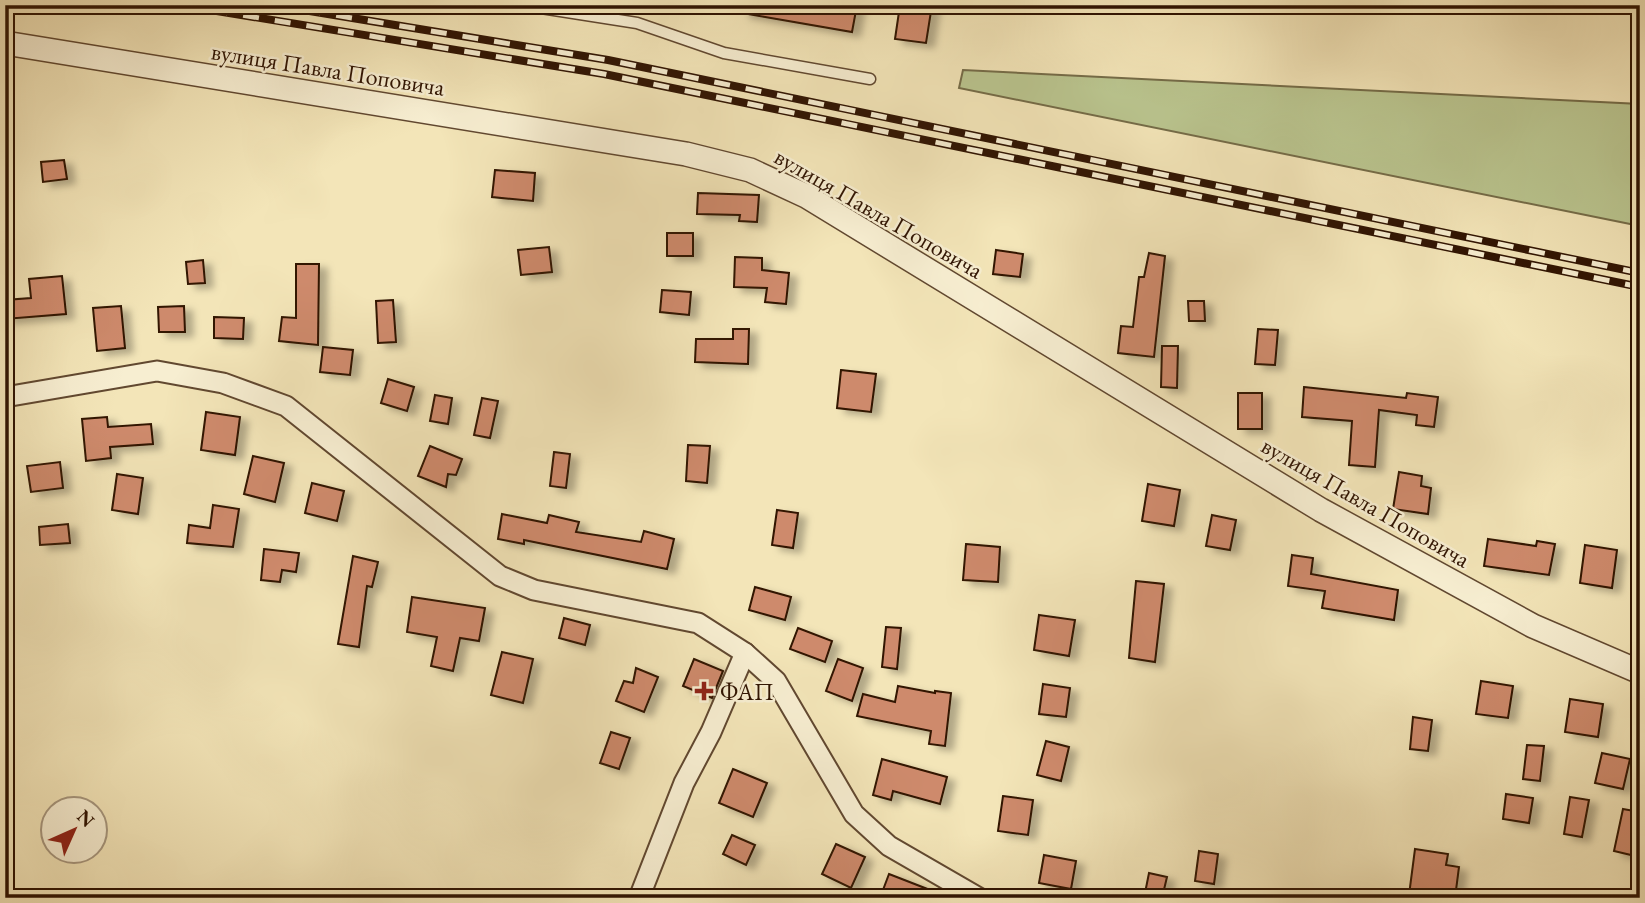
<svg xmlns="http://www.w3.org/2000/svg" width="1645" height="903" viewBox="0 0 1645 903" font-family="'EB Garamond',serif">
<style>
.green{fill:#bac58f;stroke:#756c48;stroke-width:2}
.building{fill:#ce8a6c;stroke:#301402;stroke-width:2;filter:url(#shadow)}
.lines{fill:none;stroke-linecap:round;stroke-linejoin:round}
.service-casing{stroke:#614830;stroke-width:13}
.minor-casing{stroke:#614830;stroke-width:23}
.tertiary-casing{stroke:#614830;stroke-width:26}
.service{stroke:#f7eed1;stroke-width:10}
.minor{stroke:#f7eed1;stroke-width:19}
.tertiary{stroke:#f7eed1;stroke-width:23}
.rail-casing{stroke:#301402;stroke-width:8}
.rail{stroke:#f7eed1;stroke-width:5;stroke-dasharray:16;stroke-linecap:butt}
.poi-dot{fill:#8f2418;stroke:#f7eed1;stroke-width:2.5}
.labels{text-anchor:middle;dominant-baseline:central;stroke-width:5;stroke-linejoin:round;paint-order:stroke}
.street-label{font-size:24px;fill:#301402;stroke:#f7eed1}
.poi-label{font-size:24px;fill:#301402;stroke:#f7eed1;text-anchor:start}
</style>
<defs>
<filter id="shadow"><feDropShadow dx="8" dy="4.5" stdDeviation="3.5" flood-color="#0004"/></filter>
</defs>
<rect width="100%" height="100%" fill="#f3e5b8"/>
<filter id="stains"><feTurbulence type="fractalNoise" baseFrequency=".00286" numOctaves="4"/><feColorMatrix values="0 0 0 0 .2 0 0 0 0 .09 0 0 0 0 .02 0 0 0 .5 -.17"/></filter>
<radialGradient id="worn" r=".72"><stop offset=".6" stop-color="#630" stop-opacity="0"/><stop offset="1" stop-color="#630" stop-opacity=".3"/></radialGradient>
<!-- green -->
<path class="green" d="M963 70 1640 104V226L959 88Z"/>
<!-- building -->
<g class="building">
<path d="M743 5H857L852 32 742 13Z"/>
<path d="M900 5H932L926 43 895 39Z"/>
<path d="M64 160 67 179 43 182 41 162Z"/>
<path d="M495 170 535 173 533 201 492 197Z"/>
<path d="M698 193 759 195 757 222 739 221 740 215 697 214Z"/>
<rect x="667" y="233" width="26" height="23"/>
<path d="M549 247 552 272 521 275 518 250Z"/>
<path d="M996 250 1023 254 1020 277 993 274Z"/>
<path d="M1149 253 1165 256 1154 357 1118 353 1121 326 1133 327 1139 277H1144Z"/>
<path d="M735 257 762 258V270L789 273 786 304 765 302 767 288 734 287Z"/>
<path d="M203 260 205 283 188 284 186 262Z"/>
<path d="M296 264H319L318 345 279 341 282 317 296 318Z"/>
<path d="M62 276 66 314 5 319V300L31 298 29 279Z"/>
<path d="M662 290 691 292 689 315 660 312Z"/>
<path d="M393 300 396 342 378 343 376 301Z"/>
<path d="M1188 301H1204L1205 321H1189Z"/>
<path d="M121 306 125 348 97 351 93 308Z"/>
<path d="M184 306 185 332H159L158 307Z"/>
<path d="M214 317 244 318 243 339 214 338Z"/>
<path d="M733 329H749L748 364 695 362 696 339H733Z"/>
<path d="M1258 329 1278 330 1275 365 1255 364Z"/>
<path d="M1162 346H1178L1177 388 1161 387Z"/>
<path d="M323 347 353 350 350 375 320 372Z"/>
<path d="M841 370 876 374 871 412 837 408Z"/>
<path d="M388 379 414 387 407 411 381 403Z"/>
<path d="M1304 387 1406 398 1407 393 1438 397 1434 427 1416 425 1417 415 1379 410 1375 467 1349 465 1352 421 1302 417Z"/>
<rect x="1238" y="393" width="24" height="36"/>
<path d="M435 395 452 398 448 424 430 421Z"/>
<path d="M482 398 498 401 490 438 474 435Z"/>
<path d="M206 412 240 417 235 455 201 450Z"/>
<path d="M107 417 108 427 151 424 153 444 110 447 111 458 86 461 82 419Z"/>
<path d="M688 445 710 446 707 483 686 481Z"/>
<path d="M430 446 462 459 456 475 448 474 446 487 418 476Z"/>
<path d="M554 452 570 454 566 488 550 486Z"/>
<path d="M253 456 284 463 275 502 244 494Z"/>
<path d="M60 462 63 488 31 492 27 466Z"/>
<path d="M1399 472 1422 476 1421 486 1431 488 1428 514 1393 509Z"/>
<path d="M117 474 143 478 138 514 112 510Z"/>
<path d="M312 483 344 491 337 521 305 513Z"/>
<path d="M1148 484 1180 490 1174 526 1142 521Z"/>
<path d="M213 505 239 509 233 547 187 543 189 525 210 528Z"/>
<path d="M777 510 798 513 793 548 772 545Z"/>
<path d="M502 514 547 523 549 515 579 522 576 532 641 542 644 531 674 539 667 569 524 540V544L498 539Z"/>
<path d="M1212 515 1236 520 1230 550 1206 546Z"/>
<path d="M68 524 70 543 40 545 39 527Z"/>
<path d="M1488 539 1536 546 1537 541 1555 544 1549 575 1484 566Z"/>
<path d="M966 544 1000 547 998 582 963 580Z"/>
<path d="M1585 545 1617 550 1612 588 1580 583Z"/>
<path d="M264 549 299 553 296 572 282 570 280 582 261 580Z"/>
<path d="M1292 555 1313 558 1311 574 1398 590 1394 620 1322 608 1325 591 1288 586Z"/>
<path d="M353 556 378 562 372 587 367 586 359 647 338 644Z"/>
<path d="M1136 581 1164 584 1155 662 1129 658Z"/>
<path d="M755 587 791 597 785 620 749 610Z"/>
<path d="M412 597 485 608 479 641 460 638 453 671 431 666 437 637 407 632Z"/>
<path d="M1039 615 1075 620 1069 656 1034 650Z"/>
<path d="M564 618 590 625 585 645 559 638Z"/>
<path d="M886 627 901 628 897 669 882 667Z"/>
<path d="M798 628 832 641 825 662 790 649Z"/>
<path d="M502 652 533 659 523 703 491 695Z"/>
<path d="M694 659 723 671 712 698 683 686Z"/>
<path d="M838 659 863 668 852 701 826 691Z"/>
<path d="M636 668 658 677 644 712 616 701 624 681 633 683Z"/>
<path d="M1481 681 1513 686 1508 718 1476 714Z"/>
<path d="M1043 684 1070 688 1066 717 1039 714Z"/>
<path d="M898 686 935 693V691L951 693 945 746 929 744 931 731 857 716 863 694 895 702Z"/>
<path d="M1570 699 1603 704 1598 737 1565 732Z"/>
<path d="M1413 717 1432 720 1428 751 1410 749Z"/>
<path d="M611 732 630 738 619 769 600 763Z"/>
<path d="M1046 741 1069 747 1061 781 1037 775Z"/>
<path d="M1527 745 1544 746 1540 781 1523 779Z"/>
<path d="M1602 753 1630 759 1623 789 1595 783Z"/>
<path d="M882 759 947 777 940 804 893 791 891 800 873 795Z"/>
<path d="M733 769 767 783 753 817 719 803Z"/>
<path d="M1506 794 1533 798 1529 823 1503 819Z"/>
<path d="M1003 796 1033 800 1028 835 998 831Z"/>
<path d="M1570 797 1589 800 1582 837 1564 834Z"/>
<path d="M1623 809 1640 812 1631 855 1614 851Z"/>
<path d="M732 835 755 845 746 865 723 854Z"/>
<path d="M836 844 865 857 851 888 822 874Z"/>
<path d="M1415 849 1448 854 1446 865 1459 867 1455 898 1409 895Z"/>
<path d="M1199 851 1218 854 1214 884 1195 881Z"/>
<path d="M1044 855 1076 861 1071 889 1039 883Z"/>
<path d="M1149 873 1167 877 1162 898H1144Z"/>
<path d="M889 874 948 897V898H880Z"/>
</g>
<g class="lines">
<!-- service casing -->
<g class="service-casing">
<path id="service" d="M522 5 637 23 724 53 870 79"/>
</g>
<!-- minor casing -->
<g class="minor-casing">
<g id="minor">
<path d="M5 397 157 371 223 383 286 406 500 576 534 590 698 623 745 653 776 681 854 814 889 846 979 898"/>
<path d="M639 898 684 783 711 732 745 653"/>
</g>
</g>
<!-- tertiary casing -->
<g class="tertiary-casing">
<path id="tertiary" d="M5 43 686 154 750 170 806 196 1321 510 1533 626 1640 672"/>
</g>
<!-- service -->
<use href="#service" class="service"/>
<!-- minor -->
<use href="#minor" class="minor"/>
<!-- tertiary -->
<use href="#tertiary" class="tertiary"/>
<!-- rail casing -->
<g class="rail-casing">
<g id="rail">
<path d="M180 5 604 74 1640 287"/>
<path d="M273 5 608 60 1640 273"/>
</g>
</g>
<!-- rail -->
<use href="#rail" class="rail"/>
</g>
<!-- markers -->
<path class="poi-dot" d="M700.5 680.5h7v7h7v7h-7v7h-7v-7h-7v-7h7z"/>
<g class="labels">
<!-- street labels -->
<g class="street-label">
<text transform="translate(328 69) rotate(9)">вулиця Павла Поповича</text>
<text transform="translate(879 213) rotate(30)">вулиця Павла Поповича</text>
<text transform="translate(1366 502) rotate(30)">вулиця Павла Поповича</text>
</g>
<!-- poi labels -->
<g class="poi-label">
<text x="720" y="691">ФАП</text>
</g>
</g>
<!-- margin -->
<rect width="1645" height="903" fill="none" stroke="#f3e5b8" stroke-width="28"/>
<rect x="7" y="7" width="1631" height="889" fill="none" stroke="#301402" stroke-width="3.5"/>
<rect x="14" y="14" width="1617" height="875" fill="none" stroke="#301402" stroke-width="2"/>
<!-- north arrow -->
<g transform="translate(74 830) rotate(45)"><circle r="33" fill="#f7eed1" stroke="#a7977e" stroke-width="2"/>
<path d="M0-5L12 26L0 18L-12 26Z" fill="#8f2418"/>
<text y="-10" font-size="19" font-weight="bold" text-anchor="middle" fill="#301402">N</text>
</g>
<rect width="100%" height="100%" filter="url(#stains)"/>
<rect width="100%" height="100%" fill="url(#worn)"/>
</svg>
